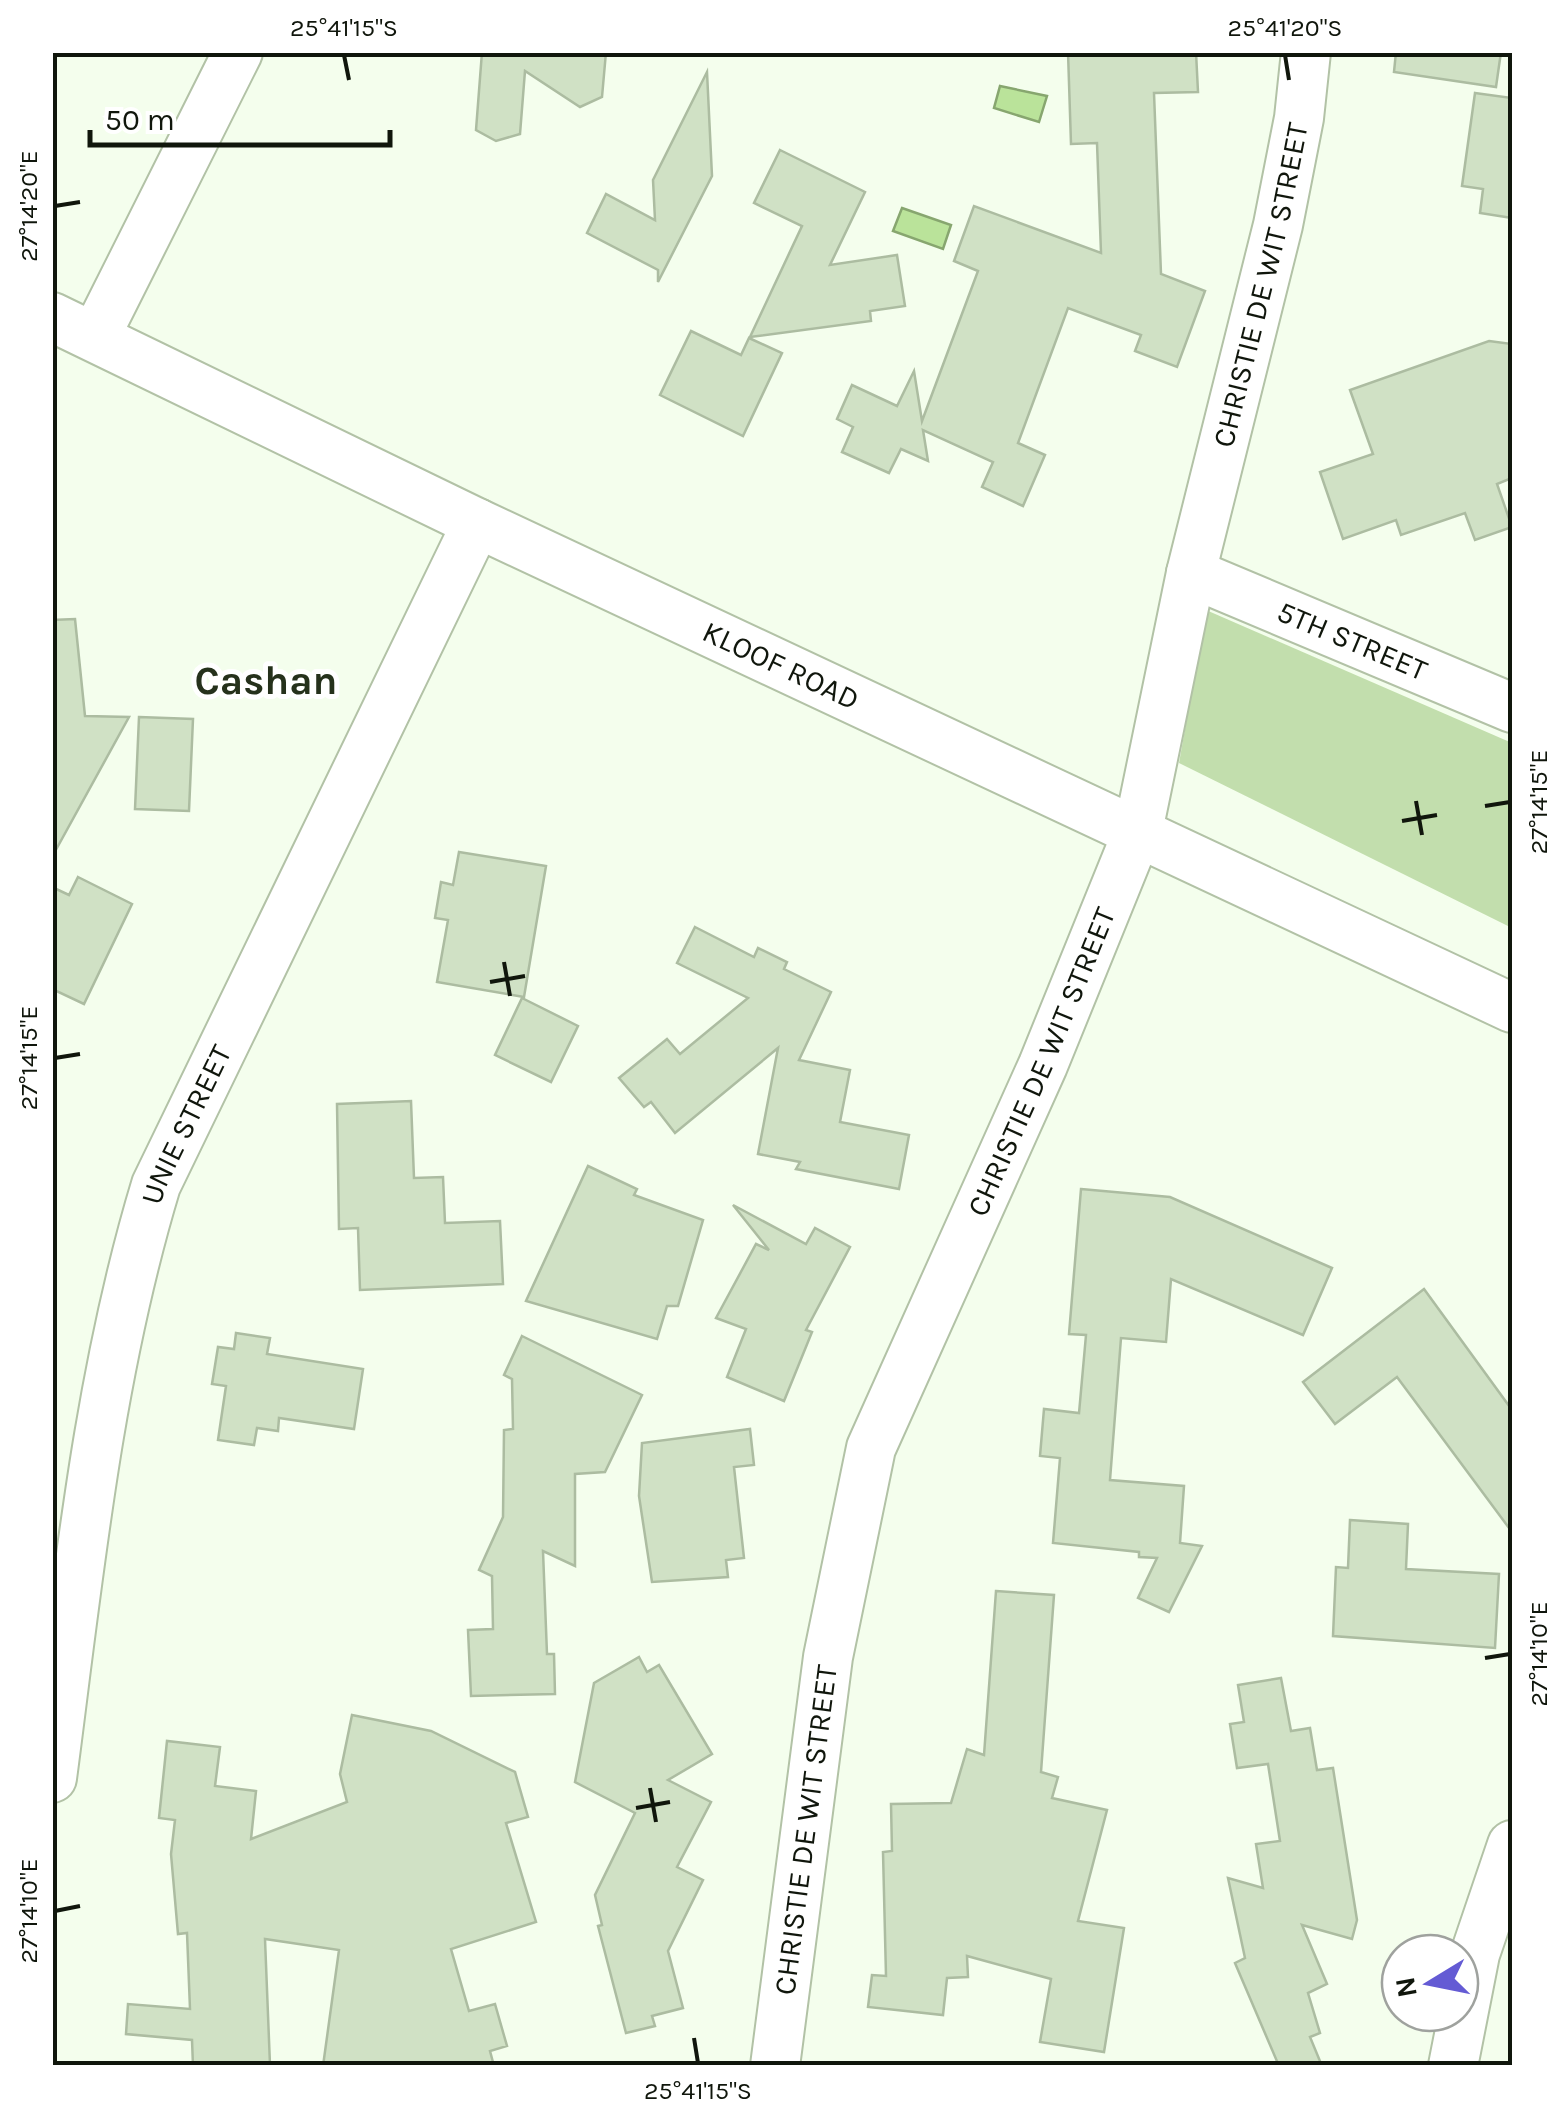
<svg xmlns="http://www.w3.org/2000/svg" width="1565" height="2118" viewBox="0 0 1565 2118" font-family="Karla,sans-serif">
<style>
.green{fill:#c2dead}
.water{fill:#bae39a;stroke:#87a66f;stroke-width:2.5}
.building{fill:#d0e1c5;stroke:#acbca1;stroke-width:2.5}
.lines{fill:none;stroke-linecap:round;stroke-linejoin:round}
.street-casing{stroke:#b2c2a6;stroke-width:52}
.street{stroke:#fff;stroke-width:48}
.ticks{fill:none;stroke:#10160c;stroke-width:4}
.labels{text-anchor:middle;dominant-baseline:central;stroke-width:10;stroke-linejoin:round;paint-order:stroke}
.street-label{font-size:30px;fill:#10160c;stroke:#fff}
.district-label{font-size:40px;font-weight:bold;fill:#25311b;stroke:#fff}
.neatline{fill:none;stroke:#10160c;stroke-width:4}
.ticks-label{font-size:25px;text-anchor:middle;fill:#10160c}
</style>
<rect width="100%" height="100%" fill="#f4feed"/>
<!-- green -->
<path class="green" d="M1206 610 1512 743V928L1179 763Z"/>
<!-- water -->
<g class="water">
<path d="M1000 86 1047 96 1039 122 994 108Z"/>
<path d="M902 208 951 225 943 249 893 231Z"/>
</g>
<!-- building -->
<g class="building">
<path d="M482 52H606L602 97 580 107 525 71 520 134 496 141 476 130Z"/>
<path d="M1068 52H1196L1198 92 1154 93 1161 274 1205 291 1177 367 1135 351 1141 335 1068 308 1018 443 1045 455 1023 506 982 487 993 462 923 430 928 461 901 449 889 473 842 452 853 427 837 419 852 385 897 406 914 371 922 421 978 271 954 261 974 206 1101 253 1097 143 1071 144Z"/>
<path d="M1396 52H1501L1496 87 1394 72Z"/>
<path d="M707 72 712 176 658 282V270L587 233 606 194 655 220 653 180Z"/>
<path d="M1475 93 1512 98V218L1480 213 1483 189 1462 186Z"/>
<path d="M780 150 865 192 830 265 897 255 905 306 870 311 871 321 750 337 802 226 754 203Z"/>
<path d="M691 331 741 355 749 338 782 353 743 436 660 395Z"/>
<path d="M1489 341 1512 344V478L1497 484 1512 527 1475 540 1465 513 1401 535 1396 520 1343 539 1320 472 1373 454 1350 390Z"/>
<path d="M75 619 85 716 129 717 52 857V620Z"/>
<path d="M139 717 193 719 189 811 135 809Z"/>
<path d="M459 852 546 866 524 997 437 982 448 920 435 918 441 882 453 885Z"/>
<path d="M78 877 132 904 84 1004 52 989V887L69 895Z"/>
<path d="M695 927 754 957 758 948 787 962 784 969 831 992 799 1060 850 1070 840 1122 909 1135 899 1189 796 1169 800 1162 758 1154 778 1048 675 1133 651 1102 644 1107 619 1078 667 1039 680 1054 748 998 677 963Z"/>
<path d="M522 998 578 1026 551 1082 495 1055Z"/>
<path d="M411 1101 414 1178 443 1177 445 1223 500 1221 503 1284 360 1290 358 1228 339 1229 337 1104Z"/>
<path d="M588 1166 637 1189 634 1195 703 1220 678 1306H667L657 1339 526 1301Z"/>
<path d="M1081 1189 1170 1197 1332 1268 1303 1335 1171 1279 1166 1342 1121 1338 1110 1480 1184 1486 1180 1543 1202 1546 1169 1612 1138 1598 1157 1558 1139 1557V1552L1053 1543 1060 1458 1040 1456 1044 1409 1079 1413 1086 1335 1069 1334Z"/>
<path d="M733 1205 806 1244 815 1228 850 1247 806 1330 812 1332 784 1401 727 1377 746 1329 716 1318 756 1244 769 1250Z"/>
<path d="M1424 1289 1512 1410V1532L1397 1377 1335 1424 1303 1382Z"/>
<path d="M236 1333 270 1338 267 1354 363 1369 354 1429 279 1418 278 1431 257 1428 254 1445 218 1440 226 1386 212 1384 218 1347 234 1349Z"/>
<path d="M522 1336 642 1395 605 1472 575 1474V1566L543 1551 547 1654H554L555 1694 471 1696 468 1630 493 1629 492 1576 479 1570 503 1517 504 1430 513 1429 512 1379 504 1375Z"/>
<path d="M750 1429 754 1465 734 1467 744 1558 726 1560 728 1577 652 1582 639 1496 642 1443Z"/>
<path d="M1350 1520 1408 1524 1406 1569 1499 1574 1495 1648 1333 1636 1336 1567 1348 1568Z"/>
<path d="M996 1591 1054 1595 1041 1772 1058 1777 1052 1798 1107 1810 1078 1921 1124 1928 1104 2052 1040 2042 1051 1979 967 1956 968 1977 947 1978 943 2015 868 2007 872 1975 886 1976 883 1852 892 1851 891 1804 951 1803 967 1749 984 1755Z"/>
<path d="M639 1657 647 1672 659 1665 712 1754 668 1780 711 1802 677 1867 703 1880 668 1951 683 2008 652 2016 655 2026 626 2033 598 1926 602 1925 595 1895 635 1813 575 1782 594 1683Z"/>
<path d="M1281 1678 1291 1731 1310 1728 1317 1770 1333 1768 1357 1920 1352 1939 1302 1925 1327 1984 1308 1993 1320 2033 1310 2037 1322 2066H1279L1235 1963 1245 1958 1228 1878 1263 1888 1256 1844 1280 1841 1268 1764 1237 1768 1230 1724 1244 1722 1238 1685Z"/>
<path d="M352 1715 431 1731 515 1772 528 1817 506 1823 536 1922 451 1949 469 2011 495 2004 507 2046 490 2051 494 2066H323L339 1950 265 1939 270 2065 193 2066 192 2040 126 2034 128 2004 190 2009 187 1933 178 1934 171 1854 175 1820 159 1818 167 1741 220 1747 215 1786 256 1791 251 1839 347 1802 340 1774Z"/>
</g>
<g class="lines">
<!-- street casing -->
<g class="street-casing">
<g id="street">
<path id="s1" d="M52 317 477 523 1512 1008"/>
<path d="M95 337 238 52"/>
<path id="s2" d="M1191 573 1512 708"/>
<path id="s3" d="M52 1778C78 1580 98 1376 156 1185L477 523"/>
<path id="s4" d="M775 2066 828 1657 871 1448 1043 1065 1138 831 1191 573 1278 225 1299 118 1306 52"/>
<path d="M1453 2066 1475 1954 1512 1845"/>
</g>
</g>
<!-- street -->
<use href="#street" class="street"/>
</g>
<!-- ticks -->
<path class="ticks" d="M344 55 349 80M1285 55 1289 80M55 206 80 202M1416 801 1422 835M1485 806 1510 802M1402 821 1437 815M504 962 510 996M490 982 525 976M55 1058 80 1054M1485 1658 1510 1654M650 1788 656 1822M636 1808 670 1802M55 1911 80 1906M694 2038 698 2063"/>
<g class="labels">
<!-- street labels -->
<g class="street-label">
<text stroke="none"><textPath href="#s4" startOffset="1858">CHRISTIE DE WIT STREET</textPath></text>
<text stroke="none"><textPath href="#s2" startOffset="175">5TH STREET</textPath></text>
<text stroke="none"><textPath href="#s1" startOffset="808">KLOOF ROAD</textPath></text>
<text stroke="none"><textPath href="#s4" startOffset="1048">CHRISTIE DE WIT STREET</textPath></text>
<text stroke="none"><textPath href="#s3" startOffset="670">UNIE STREET</textPath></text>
<text stroke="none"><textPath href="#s4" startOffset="238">CHRISTIE DE WIT STREET</textPath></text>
</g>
<!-- district labels -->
<g class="district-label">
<text x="266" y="680">Cashan</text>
</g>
</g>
<!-- border -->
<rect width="1565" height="2118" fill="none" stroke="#ffffff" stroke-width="110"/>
<!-- north arrow -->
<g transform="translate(1430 1983) rotate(260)"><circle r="48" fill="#ffffff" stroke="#9fa29e" stroke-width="2.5"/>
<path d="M0-8L18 38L0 25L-18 38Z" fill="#645bd4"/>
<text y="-15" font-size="28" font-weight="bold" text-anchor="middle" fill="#10160c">N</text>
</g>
<!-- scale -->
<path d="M90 130v15h300v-15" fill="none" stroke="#10160c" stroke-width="5"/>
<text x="105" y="130" font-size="30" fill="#10160c" stroke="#ffffff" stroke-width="8" paint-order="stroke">50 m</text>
<rect x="55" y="55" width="1455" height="2008" class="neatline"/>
<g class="ticks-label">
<text x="344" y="36">25°41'15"S</text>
<text x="1285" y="36">25°41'20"S</text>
<text transform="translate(28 206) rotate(-90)" y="9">27°14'20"E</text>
<text transform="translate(1538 802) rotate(-90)" y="9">27°14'15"E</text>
<text transform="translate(28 1058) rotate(-90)" y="9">27°14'15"E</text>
<text transform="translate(1538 1654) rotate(-90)" y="9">27°14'10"E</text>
<text transform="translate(28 1911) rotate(-90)" y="9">27°14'10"E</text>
<text x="698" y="2099">25°41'15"S</text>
</g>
</svg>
